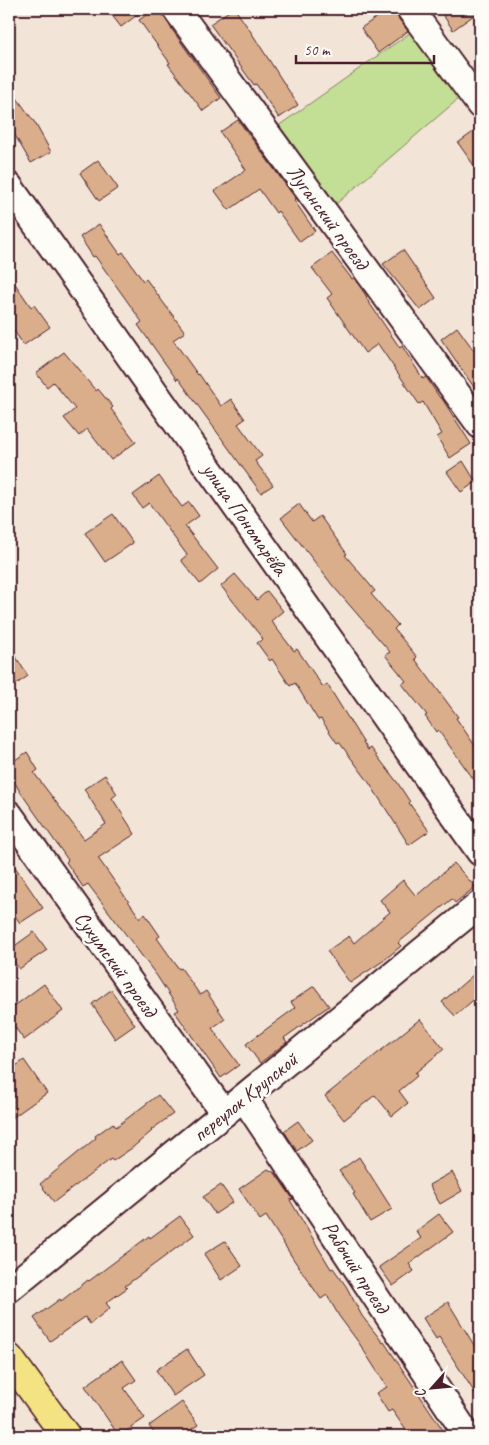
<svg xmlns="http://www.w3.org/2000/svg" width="489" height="1445" viewBox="0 0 489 1445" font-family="Caveat,sans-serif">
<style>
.green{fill:#c3de95;stroke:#867e60}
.building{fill:#daae8b;stroke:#4a1f2b}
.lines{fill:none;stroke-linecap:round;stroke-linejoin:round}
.minor-casing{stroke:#4a1f2b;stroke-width:30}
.major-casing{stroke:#4a1f2b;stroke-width:31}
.minor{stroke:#fdfcf7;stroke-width:26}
.major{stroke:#f4e382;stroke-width:28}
.labels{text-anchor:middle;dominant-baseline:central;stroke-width:5;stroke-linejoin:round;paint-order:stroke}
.street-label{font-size:21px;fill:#4a1f2b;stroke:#fdfcf7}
</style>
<rect width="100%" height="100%" fill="#f2e5d7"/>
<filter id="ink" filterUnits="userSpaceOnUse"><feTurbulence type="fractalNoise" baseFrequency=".02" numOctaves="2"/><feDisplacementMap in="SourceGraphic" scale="10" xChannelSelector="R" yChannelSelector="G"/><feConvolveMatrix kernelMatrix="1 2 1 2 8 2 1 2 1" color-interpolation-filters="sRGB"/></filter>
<g filter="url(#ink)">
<!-- green -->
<path class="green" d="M414 30 463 95 329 210 271 131Z"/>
<!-- building -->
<g class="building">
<path d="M107 9H145L121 27Z"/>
<path d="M155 9H159L173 31 221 98 203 111 168 64 170 63 139 20Z"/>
<path d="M232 9H235L251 32 298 105 279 118 256 84 254 85 210 24Z"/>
<path d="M389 9H395L398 18 408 31 378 53 361 28Z"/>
<path d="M439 9H480V11L453 30Z"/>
<path d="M9 87 35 123 51 152 31 163 9 125Z"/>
<path d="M238 120 296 199 294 200 315 231 300 242 278 211 276 213 259 189 229 210 215 191 246 170 220 132Z"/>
<path d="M480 127V174L458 143Z"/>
<path d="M98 160 118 188 99 201 80 173Z"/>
<path d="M99 224 120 254 123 252 143 281 146 279 185 332 173 340 198 375 199 374 221 406 231 399 245 419 238 424 262 456 255 461 273 485 261 493 178 378 177 380 162 359 138 325 142 322 95 256 93 257 80 237Z"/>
<path d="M403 250 436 298 420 310 383 264Z"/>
<path d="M332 253 352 279 354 278 356 281 367 297 366 298 400 348 402 346 423 379 426 377 440 398 441 397 471 444 450 458 437 437 442 434 423 402 419 404 378 344 365 353 327 298 332 294 312 268Z"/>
<path d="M9 275 31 307 34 305 50 327 24 345 9 324Z"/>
<path d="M457 327 480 359V396L441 339Z"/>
<path d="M64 352 96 391 98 389 113 407 111 409 136 442 111 460 87 429 79 436 64 418 75 409 53 382 47 387 36 373Z"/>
<path d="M463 461 476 482 461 492 447 472Z"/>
<path d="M159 476 182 507 189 502 199 516 185 526 218 569 200 584 181 560 187 555 149 503 142 508 133 495Z"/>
<path d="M299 504 312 522 320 516 347 554 345 555 375 591 371 594 398 625 394 629 417 657 415 659 458 717 456 718 480 753V788L438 730 436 732 425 716 427 715 402 684 406 681 385 655 390 652 333 586 281 518Z"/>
<path d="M113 514 133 543 105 562 85 533Z"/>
<path d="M235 574 257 600 267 591 283 611 271 621 294 651 297 649 323 687 327 684 368 750 371 748 397 782 410 802 409 803 429 831 409 845 368 781 339 742 337 743 321 719 318 720 295 683 290 686 272 659 270 661 257 643 263 639 221 586Z"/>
<path d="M9 646 28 676 9 689Z"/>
<path d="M27 752 38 770 34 773 84 839 106 824 84 789 105 775 117 794 112 798 135 834 98 858 140 918 145 914 160 936 157 938 179 969 181 968 200 995 206 991 225 1019 212 1028 239 1065 221 1078 175 1012 179 1010 157 976 88 884 83 887 66 862 68 860 19 790 9 772V764Z"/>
<path d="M9 858 43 908 20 923 9 907Z"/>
<path d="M454 863 475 887 455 903 452 899 398 943 401 946 383 961 350 983 327 951 349 936 354 943 390 912 380 900 403 880 416 896Z"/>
<path d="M34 932 47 950 19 969 9 954V950Z"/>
<path d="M473 975 480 983V994L455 1016 442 1002Z"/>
<path d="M44 984 63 1011 24 1040 9 1019V1010Z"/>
<path d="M314 986 329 1006 284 1038 287 1042 260 1063 246 1044 295 1008 291 1002Z"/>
<path d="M111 990 135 1025 115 1039 92 1004Z"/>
<path d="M420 1019 444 1049 415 1073 417 1076 399 1091 408 1103 392 1116 375 1095 344 1120 325 1096Z"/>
<path d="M24 1060 47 1093 9 1120V1071Z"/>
<path d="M158 1095 173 1114 151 1130 152 1131 132 1148 113 1161 111 1159 54 1202 40 1184 96 1138 95 1136 113 1123 116 1127Z"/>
<path d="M298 1121 312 1140 297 1151 284 1131Z"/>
<path d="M359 1157 392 1209 370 1222 353 1194 355 1193 339 1171Z"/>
<path d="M268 1169 275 1173 293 1199 290 1200 331 1269 333 1268 346 1286 362 1316 383 1343 384 1342 447 1436H410L392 1410 388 1412 376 1393 387 1387 359 1343 339 1316 327 1295 321 1299 294 1260 266 1216 260 1220 239 1189Z"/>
<path d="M452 1172 462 1191 440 1204 429 1185Z"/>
<path d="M221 1185 233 1202 215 1214 203 1197Z"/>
<path d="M439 1214 453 1232 409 1264 414 1271 393 1286 379 1267 421 1238 416 1231Z"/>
<path d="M180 1216 194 1235 125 1286 127 1288 106 1303 110 1308 90 1324 85 1317 50 1341 34 1318 60 1299 61 1301 88 1280 89 1281 149 1236 150 1238Z"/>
<path d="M225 1241 242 1266 221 1280 204 1254Z"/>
<path d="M448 1302 480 1355V1401L439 1337 436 1339 423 1318Z"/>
<path d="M187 1349 204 1375 173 1396 156 1370Z"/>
<path d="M122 1360 136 1380 124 1388 145 1418 119 1436 85 1386Z"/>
<path d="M182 1402 198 1425 181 1436H156L149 1426Z"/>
</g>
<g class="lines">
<!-- minor casing -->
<g class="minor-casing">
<g id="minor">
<path d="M176 9 480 425"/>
<path d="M410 9 480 105"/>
<path d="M9 186 480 852"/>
<path d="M9 814 224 1113"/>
<path d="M244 1098 468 1436"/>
<path d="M9 1289 480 904"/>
</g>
</g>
<!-- major casing -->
<g class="major-casing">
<path id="major" d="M9 1358 66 1436"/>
</g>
<!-- minor -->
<use href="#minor" class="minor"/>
<!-- major -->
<use href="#major" class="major"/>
</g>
</g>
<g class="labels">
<!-- street labels -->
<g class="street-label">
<text transform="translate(328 217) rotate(54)">Луганский проезд</text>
<text transform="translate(245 519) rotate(55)">улица Пономарёва</text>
<text transform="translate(116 964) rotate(54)">Сухумский проезд</text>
<text transform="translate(245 1097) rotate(-39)">переулок Крупской</text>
<text transform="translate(356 1267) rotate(57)">Рабочий проезд</text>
</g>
</g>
<!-- margin -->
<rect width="489" height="1445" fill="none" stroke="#fdfcf7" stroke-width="30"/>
<rect x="15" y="15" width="459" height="1415" fill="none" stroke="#4a1f2b" stroke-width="2" filter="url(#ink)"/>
<!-- north arrow -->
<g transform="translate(432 1388) rotate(243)" stroke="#fdfcf7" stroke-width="4" paint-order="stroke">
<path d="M0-4L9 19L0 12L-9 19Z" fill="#4a1f2b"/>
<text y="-8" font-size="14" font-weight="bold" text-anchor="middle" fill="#4a1f2b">С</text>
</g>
<!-- scale -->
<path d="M296 55v8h138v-8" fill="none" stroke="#4a1f2b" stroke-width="2.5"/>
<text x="304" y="55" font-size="15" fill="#4a1f2b" stroke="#fdfcf7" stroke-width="4" paint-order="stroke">50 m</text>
</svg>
